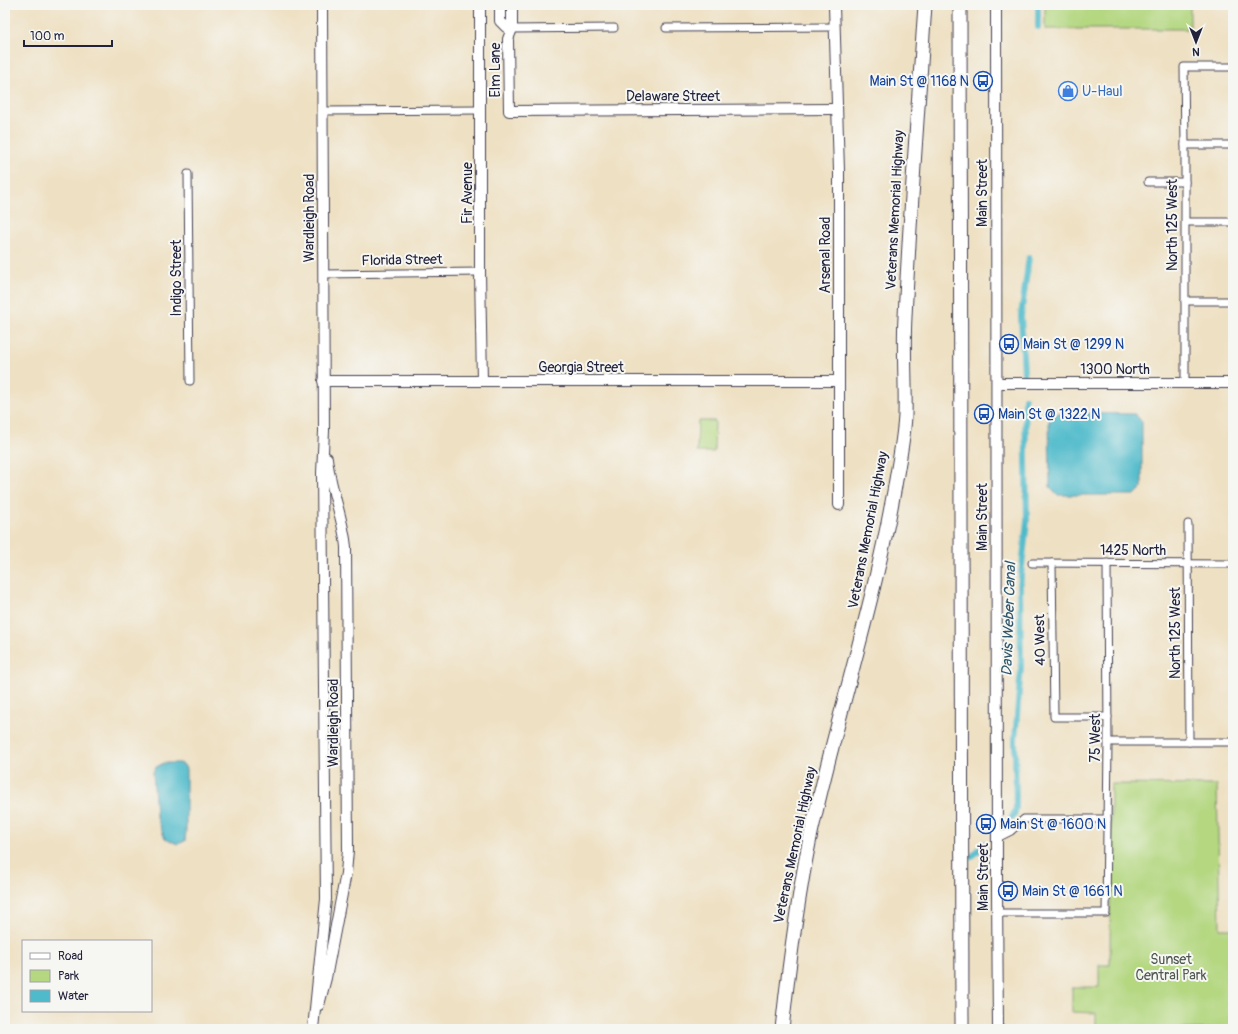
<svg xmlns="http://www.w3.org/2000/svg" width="1238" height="1034" viewBox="0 0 1238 1034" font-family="Pangolin,sans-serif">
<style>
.green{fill:#b4d780;stroke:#6b7c5e}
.water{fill:#4ebaca;stroke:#386e82}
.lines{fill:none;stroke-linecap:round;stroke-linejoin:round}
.canal{stroke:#4ebaca;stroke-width:6}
.street-casing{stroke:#413e4f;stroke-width:9}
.secondary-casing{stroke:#413e4f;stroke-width:12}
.highway-casing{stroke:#413e4f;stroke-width:15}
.street{stroke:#fff;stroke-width:7}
.secondary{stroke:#fff;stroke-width:10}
.highway{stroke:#fff;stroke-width:13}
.labels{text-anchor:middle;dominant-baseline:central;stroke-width:4;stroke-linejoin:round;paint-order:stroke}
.street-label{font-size:14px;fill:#22223b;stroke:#f6f6f2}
.transit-label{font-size:14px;fill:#164399;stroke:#f6f6f2;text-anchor:start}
.shop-label{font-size:14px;fill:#366cbe;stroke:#f6f6f2;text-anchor:start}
.park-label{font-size:14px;fill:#4e5850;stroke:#f6f6f2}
.water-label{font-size:15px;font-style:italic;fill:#31576d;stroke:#f6f6f2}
</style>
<rect width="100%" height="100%" fill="#f6f6f2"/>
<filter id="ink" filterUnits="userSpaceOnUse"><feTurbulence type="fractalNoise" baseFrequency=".025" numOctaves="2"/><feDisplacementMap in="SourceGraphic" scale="8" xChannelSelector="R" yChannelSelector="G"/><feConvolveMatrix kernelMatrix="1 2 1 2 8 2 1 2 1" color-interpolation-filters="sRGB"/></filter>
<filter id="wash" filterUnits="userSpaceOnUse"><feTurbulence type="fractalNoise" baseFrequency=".012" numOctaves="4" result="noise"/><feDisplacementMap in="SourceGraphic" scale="16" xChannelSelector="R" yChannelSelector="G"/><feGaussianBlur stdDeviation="0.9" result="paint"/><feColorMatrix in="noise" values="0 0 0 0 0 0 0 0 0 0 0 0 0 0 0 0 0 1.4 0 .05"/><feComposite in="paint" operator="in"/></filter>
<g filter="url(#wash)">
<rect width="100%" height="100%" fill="#eee0c2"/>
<!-- green -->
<g class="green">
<rect x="1045" y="5" width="145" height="24"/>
<path d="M698 421H715L714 452H697Z"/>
<path d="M1111 784 1217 785 1220 929H1233V1029H1105L1096 1027V1013L1072 1012V987H1099V965H1110Z"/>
</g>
<!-- water -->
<g class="water">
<path d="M1058 413 1135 414 1142 422V488L1135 495H1058L1050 487 1049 420Z"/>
<path d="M164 763H180L184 765 186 769V830L185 841 178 844 165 839 156 815 153 772 156 767Z"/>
</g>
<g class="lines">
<!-- canal -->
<g class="canal">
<path d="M1038 5V27"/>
<path d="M1024 374 1021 316 1029 257"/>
<path d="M1012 817 1014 814 1016 808 1015 740 1021 667 1020 585 1027 521 1025 398"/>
<path d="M972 857 984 844"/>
</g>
</g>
</g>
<g filter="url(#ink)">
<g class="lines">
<!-- street casing -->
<g class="street-casing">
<g id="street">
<path d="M666 28 835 27"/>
<path d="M512 29 614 28"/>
<path d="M322 111 481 110"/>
<path d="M1185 145H1233"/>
<path d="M188 174 190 381"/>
<path d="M1148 182H1185"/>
<path d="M1186 222H1233"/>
<path d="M323 274 480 272"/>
<path d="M1185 301H1233"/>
<path d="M1185 383V145L1184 67H1233"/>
<path d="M1188 524 1189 742"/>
<path d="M1032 563 1233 564"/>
<path d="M1052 563 1054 717H1108"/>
<path d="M1108 742H1233"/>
<path d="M997 838 1011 831 1024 819H1107"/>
<path d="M997 913H1106L1108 742 1107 563"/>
</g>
</g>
<!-- secondary casing -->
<g class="secondary-casing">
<g id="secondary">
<path d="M480 5V272L482 381"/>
<path d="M500 5V21L506 27 512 29"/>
<path d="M512 5V29L508 39 509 111 837 109"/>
<path d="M834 5 839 171V505"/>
<path d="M996 5 997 889 998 1029"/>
<path d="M323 381H839"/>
<path d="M997 383H1233"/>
<path d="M319 1005 326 978 346 873 348 850 346 547C343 516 330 489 327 458"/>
<path d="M313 1029 326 899 322 473 324 431 322 5"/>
</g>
</g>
<!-- highway casing -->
<g class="highway-casing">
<g id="highway">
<path d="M960 5 962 1029"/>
<path d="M782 1029C789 965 797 901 810 838 837 714 878 594 898 468 901 451 904 433 905 416 906 383 903 350 905 317 910 213 918 109 925 5"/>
</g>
</g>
<!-- street -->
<use href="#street" class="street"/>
<!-- secondary -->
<use href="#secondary" class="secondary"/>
<!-- highway -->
<use href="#highway" class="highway"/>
</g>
</g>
<!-- icons -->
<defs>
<g id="bus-ring" transform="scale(1)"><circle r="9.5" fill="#f6f6f2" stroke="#1a4fb4" stroke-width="1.5"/><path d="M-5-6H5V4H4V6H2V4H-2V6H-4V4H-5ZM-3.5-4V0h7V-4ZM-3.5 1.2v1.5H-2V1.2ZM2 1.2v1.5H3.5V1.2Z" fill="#1a4fb4"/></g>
<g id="shop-ring" transform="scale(1)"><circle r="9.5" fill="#f6f6f2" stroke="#3f7fe0" stroke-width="1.5"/><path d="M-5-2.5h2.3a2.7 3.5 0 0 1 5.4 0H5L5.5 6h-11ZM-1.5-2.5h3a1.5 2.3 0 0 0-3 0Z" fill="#3f7fe0"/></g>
</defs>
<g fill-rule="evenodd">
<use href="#bus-ring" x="983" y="81"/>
<use href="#shop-ring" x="1068" y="91"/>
<use href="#bus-ring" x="1009" y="344"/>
<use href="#bus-ring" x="984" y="414"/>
<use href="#bus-ring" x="986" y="824"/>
<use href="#bus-ring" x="1008" y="891"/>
</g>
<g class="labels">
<!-- street labels -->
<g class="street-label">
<text transform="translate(495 70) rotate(-90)">Elm Lane</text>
<text x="673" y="96">Delaware Street</text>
<text transform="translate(467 193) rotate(-90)">Fir Avenue</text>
<text transform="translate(982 193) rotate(-90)">Main Street</text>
<text transform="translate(895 210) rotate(-87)">Veterans Memorial Highway</text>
<text transform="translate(309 218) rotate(-90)">Wardleigh Road</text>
<text transform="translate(1172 225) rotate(-90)">North 125 West</text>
<text transform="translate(825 255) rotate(-90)">Arsenal Road</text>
<text transform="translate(402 260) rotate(-1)">Florida Street</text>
<text transform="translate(176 278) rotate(-90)">Indigo Street</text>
<text x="581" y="367">Georgia Street</text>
<text x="1115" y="369">1300 North</text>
<text transform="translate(982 517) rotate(-90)">Main Street</text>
<text transform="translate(868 530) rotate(-79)">Veterans Memorial Highway</text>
<text x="1133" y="550">1425 North</text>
<text transform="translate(1175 633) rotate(-90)">North 125 West</text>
<text transform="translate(1040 640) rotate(-91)">40 West</text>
<text transform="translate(333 723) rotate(-90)">Wardleigh Road</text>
<text transform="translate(1095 738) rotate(-90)">75 West</text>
<text transform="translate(795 845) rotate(-78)">Veterans Memorial Highway</text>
<text transform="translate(983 877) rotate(-90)">Main Street</text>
</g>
<!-- transit labels -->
<g class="transit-label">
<text x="969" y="81" text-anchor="end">Main St @ 1168 N</text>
<text x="1023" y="344">Main St @ 1299 N</text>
<text x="998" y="414">Main St @ 1322 N</text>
<text x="1000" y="824">Main St @ 1600 N</text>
<text x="1022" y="891">Main St @ 1661 N</text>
</g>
<!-- shop labels -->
<g class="shop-label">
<text x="1082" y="91">U-Haul</text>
</g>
<!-- park labels -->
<g class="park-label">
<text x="1171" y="959">Sunset<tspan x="1171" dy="16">Central Park</tspan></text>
</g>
<!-- water labels -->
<g class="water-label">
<text transform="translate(1009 619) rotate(-88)">Davis Weber Canal</text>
</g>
</g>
<!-- margin -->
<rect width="1238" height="1034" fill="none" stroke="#f6f6f2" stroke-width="20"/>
<!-- legend -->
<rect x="22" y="940" width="130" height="72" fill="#f6f6f2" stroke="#a1a1a9"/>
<rect x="30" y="953" width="20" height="6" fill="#ffffff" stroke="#a1a1a9"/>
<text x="58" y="960" font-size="12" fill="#22223b">Road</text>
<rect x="30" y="970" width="20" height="12" fill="#b4d780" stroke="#a1a1a9"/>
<text x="58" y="980" font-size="12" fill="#22223b">Park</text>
<rect x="30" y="990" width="20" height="12" fill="#4ebaca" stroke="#a1a1a9"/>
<text x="58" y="1000" font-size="12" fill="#22223b">Water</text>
<!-- north arrow -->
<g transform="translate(1196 42) rotate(180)" stroke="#f6f6f2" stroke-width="3" paint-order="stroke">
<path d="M0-3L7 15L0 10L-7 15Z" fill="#22223b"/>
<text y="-6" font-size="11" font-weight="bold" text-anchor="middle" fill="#22223b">N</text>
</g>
<!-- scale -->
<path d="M24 40v6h88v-6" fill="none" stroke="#22223b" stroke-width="2"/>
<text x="30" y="40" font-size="12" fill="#22223b" stroke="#f6f6f2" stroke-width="3" paint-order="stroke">100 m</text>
</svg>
